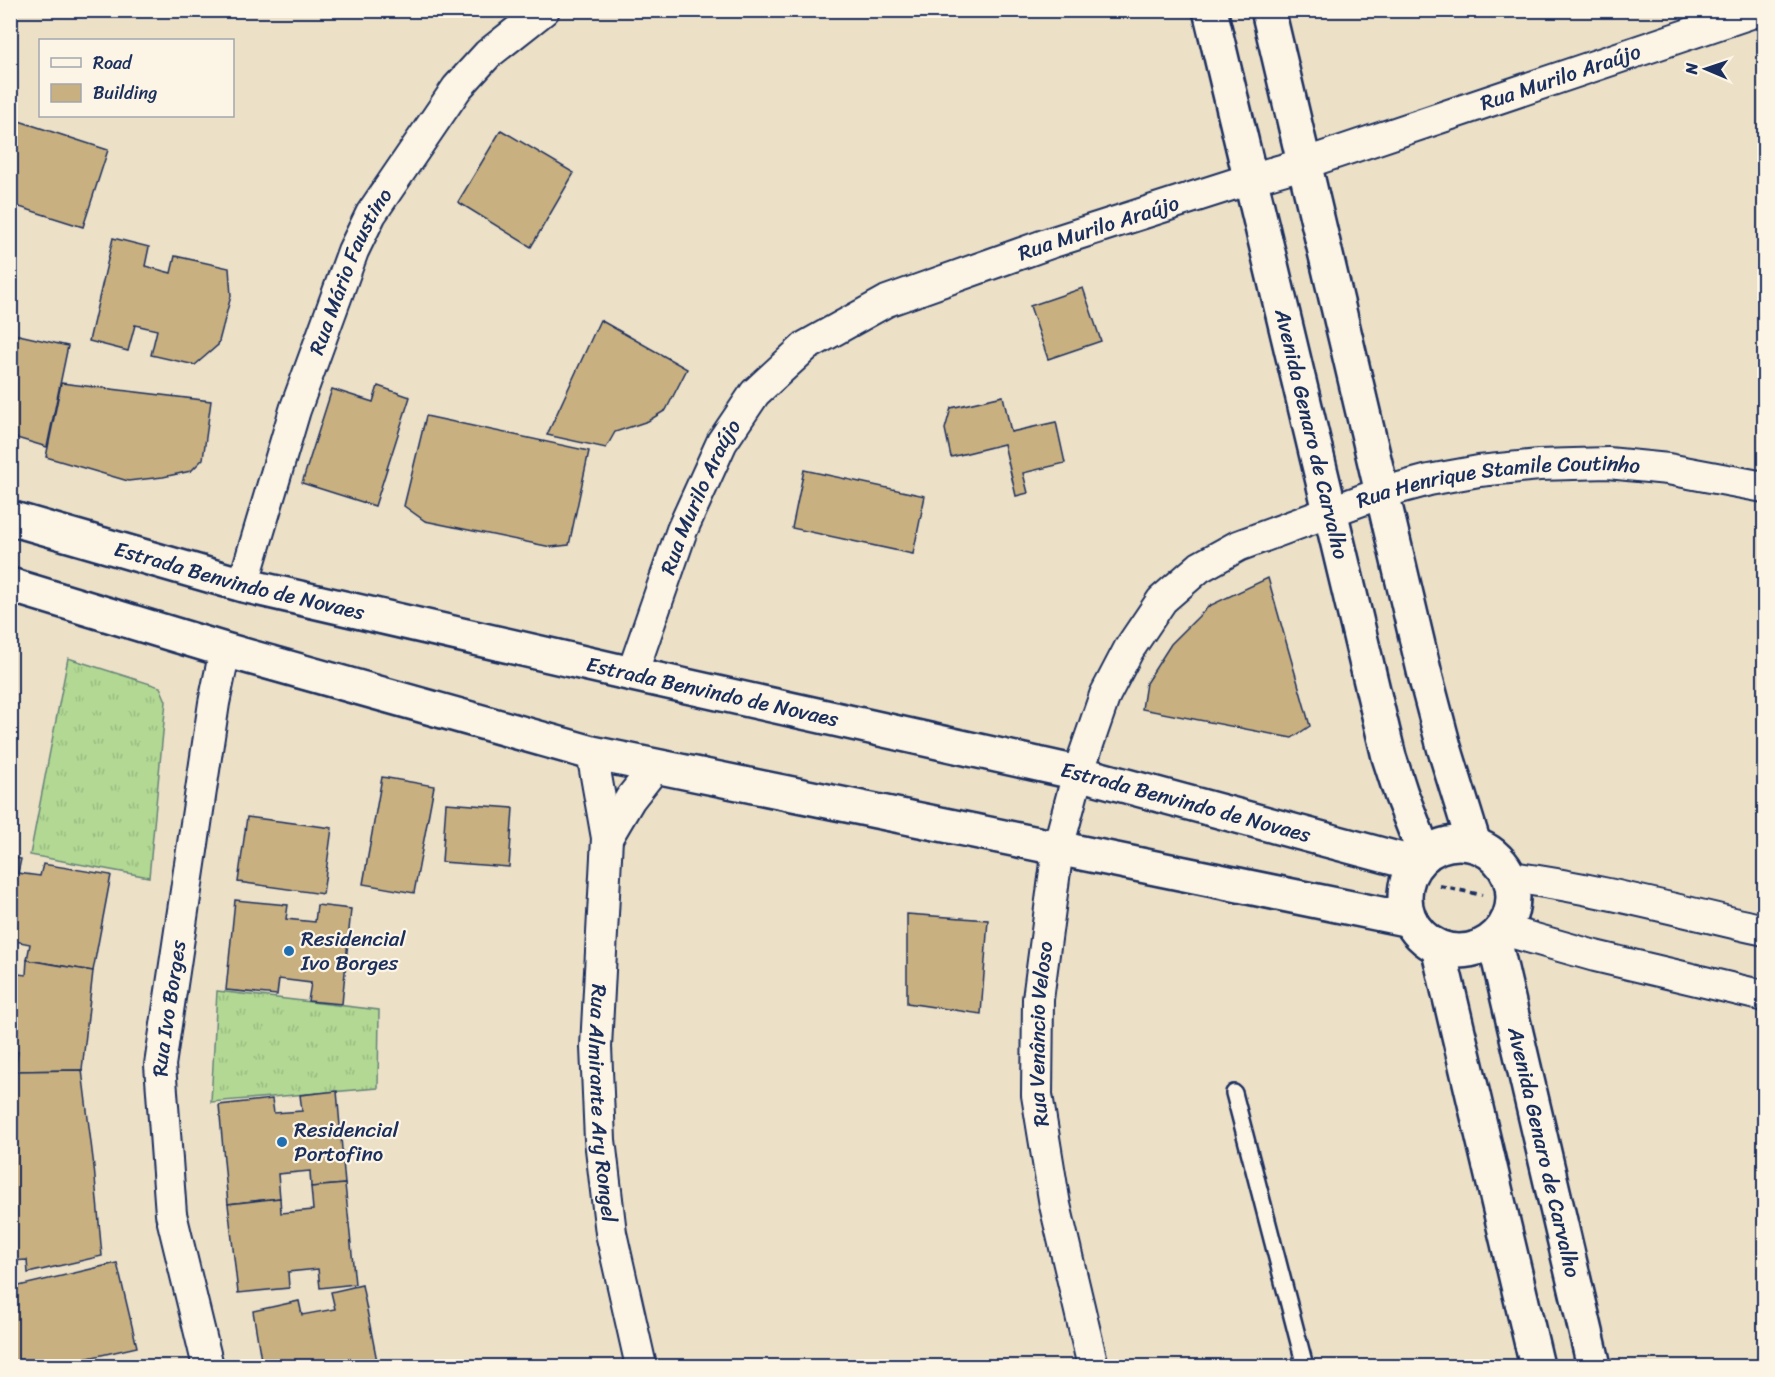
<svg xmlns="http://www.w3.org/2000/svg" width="1775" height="1377" viewBox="0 0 1775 1377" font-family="Sriracha,sans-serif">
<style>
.grass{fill:url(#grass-tufts);stroke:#668478;stroke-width:1.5}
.building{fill:#c8b080;stroke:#1b2f5e;stroke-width:1.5}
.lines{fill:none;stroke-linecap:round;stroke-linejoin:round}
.lane-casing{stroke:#1b2f5e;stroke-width:20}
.street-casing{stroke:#1b2f5e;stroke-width:34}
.secondary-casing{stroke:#1b2f5e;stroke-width:38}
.path{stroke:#1b2f5e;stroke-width:4;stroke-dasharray:6 4.5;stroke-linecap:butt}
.lane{stroke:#fcf5e5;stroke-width:15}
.street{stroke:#fcf5e5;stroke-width:30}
.secondary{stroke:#fcf5e5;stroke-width:33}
.poi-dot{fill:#1f6fb2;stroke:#fcf5e5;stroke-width:2}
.labels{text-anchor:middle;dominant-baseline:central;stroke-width:4.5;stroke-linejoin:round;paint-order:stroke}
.street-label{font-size:21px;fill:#1b2f5e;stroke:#fcf5e5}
.poi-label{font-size:21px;fill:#1b2f5e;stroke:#fcf5e5;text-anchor:start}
</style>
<defs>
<pattern id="grass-tufts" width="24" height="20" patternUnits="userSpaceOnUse" patternTransform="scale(1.5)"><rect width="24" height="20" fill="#b2d893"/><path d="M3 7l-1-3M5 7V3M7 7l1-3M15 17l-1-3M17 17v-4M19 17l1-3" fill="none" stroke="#98ba81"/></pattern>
</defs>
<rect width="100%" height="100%" fill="#ece0c7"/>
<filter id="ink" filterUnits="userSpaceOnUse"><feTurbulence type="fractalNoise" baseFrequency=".0167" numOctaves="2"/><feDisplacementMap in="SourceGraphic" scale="12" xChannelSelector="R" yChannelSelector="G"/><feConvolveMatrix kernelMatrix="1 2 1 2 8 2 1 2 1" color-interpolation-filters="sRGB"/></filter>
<g filter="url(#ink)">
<!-- grass -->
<g class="grass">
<path d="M68 658 160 687 166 701 149 877 30 855Z"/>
<path d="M217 991 379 1010 378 1088 211 1102Z"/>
</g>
<!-- building -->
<g class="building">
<path d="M16 120 108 150 83 227 10 204V138Z"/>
<path d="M501 130 574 173 531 247 458 202Z"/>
<path d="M113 238 149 247 145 266 171 273 175 256 229 268 231 296 218 345 195 365 151 355 157 330 135 325 128 351 89 341Z"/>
<path d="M1083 288 1101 341 1048 359 1030 306Z"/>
<path d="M600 320 687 369 666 410 648 421 615 432 606 448 547 435Z"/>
<path d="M10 333 68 346 47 447 10 436Z"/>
<path d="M61 383 211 401 203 459 191 471 163 477 128 481 46 457Z"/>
<path d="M378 386 410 397 375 506 302 483 332 389 373 402Z"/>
<path d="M1003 396 1011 432 1056 422 1065 463 1023 473 1028 493 1016 496 1004 444 951 457 945 429 951 408Z"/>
<path d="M426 416 589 451 569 545 551 547 425 521 404 506Z"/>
<path d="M804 470 925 496 913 554 792 528Z"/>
<path d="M1268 578 1310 726 1292 738 1142 709 1146 683 1171 644 1209 606Z"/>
<path d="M382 777 434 786 414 893 363 884Z"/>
<path d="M446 803 513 808 509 867 442 862Z"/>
<path d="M247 817 332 828 323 894 238 882Z"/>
<path d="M10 857 21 859 18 873 40 876 43 864 111 875 93 971 27 960 30 944 10 940Z"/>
<path d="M235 900 288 905 286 919 315 922 317 905 351 909 342 1004 308 1001 311 983 279 979 277 995 226 990Z"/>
<path d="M907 914 988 920 981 1014 907 1003Z"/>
<path d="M27 960 93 971 82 1070 15 1071 18 1052 10 1051V973L26 975Z"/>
<path d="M82 1070 94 1167 102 1256 28 1273 27 1260 10 1261V1085H14L15 1071Z"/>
<path d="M337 1091 345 1184 311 1187 310 1171 278 1174 280 1198 228 1204 219 1105 272 1099 274 1113 302 1111 300 1095Z"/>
<path d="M345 1184 355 1284 320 1288 318 1269 288 1272 289 1288 238 1293 228 1204 280 1198 281 1213 313 1210 311 1187Z"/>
<path d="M117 1263 137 1347 53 1366H10V1288Z"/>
<path d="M362 1285 378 1366H262L253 1311 299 1301 302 1315 335 1309 331 1292Z"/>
</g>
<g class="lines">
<!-- lane casing -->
<g class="lane-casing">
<path id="lane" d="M1234 1093 1305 1366"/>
</g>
<!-- street casing -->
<g class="street-casing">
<g id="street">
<path id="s1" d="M243 585 295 410 353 251 371 214 457 88 488 54 544 10"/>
<path id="s2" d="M632 674 682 530 722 442 755 393 806 346 887 301 1050 243 1250 179 1306 163 1760 10"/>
<path id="s3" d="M592 753 607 838 596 1047 600 1140 611 1233 641 1366"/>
<path d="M607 838 630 799 656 766"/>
<path d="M1510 877C1596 888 1680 911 1764 930"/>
<path d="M1503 930 1595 956 1764 996"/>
<path id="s4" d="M208 1366 171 1214 160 1065 214 703 225 650"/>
<path id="s5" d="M1093 1366 1055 1205 1037 1095 1038 999 1058 848 1078 773 1105 695 1129 649 1162 600 1200 567 1238 546 1381 493 1429 480 1479 471 1539 465 1608 463 1668 469 1764 487"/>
</g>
</g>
<!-- secondary casing -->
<g class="secondary-casing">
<g id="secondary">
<path id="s6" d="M1210 10 1389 757 1401 794 1425 855"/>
<path d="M1268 10 1426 679 1444 747 1474 844"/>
<path id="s7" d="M10 518 243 585 632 674 1078 773 1416 864"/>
<path d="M10 585 225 650 592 753 1410 920"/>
<circle cx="1459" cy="897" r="54"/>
<path id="s8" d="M1494 939 1594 1366"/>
<path d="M1438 947 1537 1366"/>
</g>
</g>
<!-- path -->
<path class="path" d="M1440 886 1482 895"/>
<!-- lane -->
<use href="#lane" class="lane"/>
<!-- street -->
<use href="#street" class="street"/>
<!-- secondary -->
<use href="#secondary" class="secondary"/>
</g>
</g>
<!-- markers -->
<g class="poi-dot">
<circle cx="289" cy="951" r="6"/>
<circle cx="282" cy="1142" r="6"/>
</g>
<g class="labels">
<!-- street labels -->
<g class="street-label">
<text stroke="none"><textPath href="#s2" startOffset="1180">Rua Murilo Araújo</textPath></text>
<text stroke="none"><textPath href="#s2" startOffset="694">Rua Murilo Araújo</textPath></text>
<text stroke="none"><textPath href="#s1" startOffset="332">Rua Mário Faustino</textPath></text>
<text stroke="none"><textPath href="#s6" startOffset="436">Avenida Genaro de Carvalho</textPath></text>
<text stroke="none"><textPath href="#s5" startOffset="1161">Rua Henrique Stamile Coutinho</textPath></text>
<text stroke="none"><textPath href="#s2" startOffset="190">Rua Murilo Araújo</textPath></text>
<text stroke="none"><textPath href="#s7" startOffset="238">Estrada Benvindo de Novaes</textPath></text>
<text stroke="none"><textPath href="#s7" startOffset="724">Estrada Benvindo de Novaes</textPath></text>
<text stroke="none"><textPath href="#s7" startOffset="1210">Estrada Benvindo de Novaes</textPath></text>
<text stroke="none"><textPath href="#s4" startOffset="363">Rua Ivo Borges</textPath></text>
<text stroke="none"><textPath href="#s5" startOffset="338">Rua Venâncio Veloso</textPath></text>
<text stroke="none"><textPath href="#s3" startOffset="352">Rua Almirante Ary Rongel</textPath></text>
<text stroke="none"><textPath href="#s8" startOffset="219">Avenida Genaro de Carvalho</textPath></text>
</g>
<!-- poi labels -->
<g class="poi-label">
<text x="301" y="939">Residencial<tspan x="301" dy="24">Ivo Borges</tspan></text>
<text x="294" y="1130">Residencial<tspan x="294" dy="24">Portofino</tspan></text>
</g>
</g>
<!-- margin -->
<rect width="1775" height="1377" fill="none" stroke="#fcf5e5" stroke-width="36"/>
<rect x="18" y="18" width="1739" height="1341" fill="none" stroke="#1b2f5e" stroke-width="2" filter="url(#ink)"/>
<!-- legend -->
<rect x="39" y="39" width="195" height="78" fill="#fcf5e5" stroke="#a2a6af" stroke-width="1.5"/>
<rect x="51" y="58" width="30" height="9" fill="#fcf5e5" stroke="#a2a6af" stroke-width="1.5"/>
<text x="93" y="69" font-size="18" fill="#1b2f5e">Road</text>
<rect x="51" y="84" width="30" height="18" fill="#c8b080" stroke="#a2a6af" stroke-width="1.5"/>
<text x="93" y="99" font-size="18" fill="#1b2f5e">Building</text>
<!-- north arrow -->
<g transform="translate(1706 69) rotate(272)" stroke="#fcf5e5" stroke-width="4.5" paint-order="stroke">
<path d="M0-4.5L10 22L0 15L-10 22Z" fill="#1b2f5e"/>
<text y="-9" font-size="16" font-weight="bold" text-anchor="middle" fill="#1b2f5e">N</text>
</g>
</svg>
